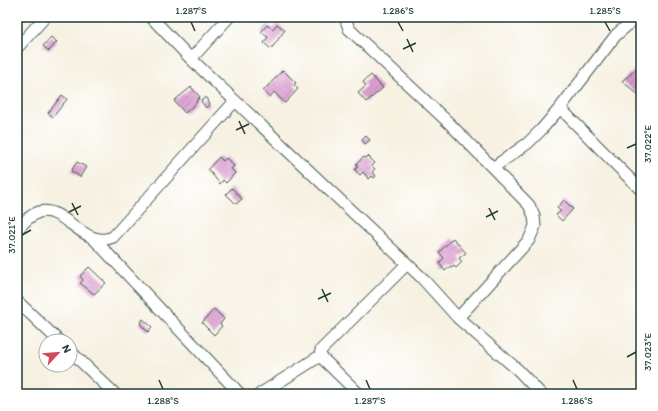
<svg xmlns="http://www.w3.org/2000/svg" width="658" height="411" viewBox="0 0 658 411" font-family="Itim,sans-serif">
<style>
.building{fill:url(#building-hatch)}
.lines{fill:none;stroke-linecap:round;stroke-linejoin:round}
.street-casing{stroke:#3f584e;stroke-width:13}
.street{stroke:#fff;stroke-width:11}
.ticks{fill:none;stroke:#1f3d34;stroke-width:1.5}
.neatline{fill:none;stroke:#1f3d34;stroke-width:1.5}
.ticks-label{font-size:10px;text-anchor:middle;fill:#1f3d34}
</style>
<defs>
<pattern id="building-hatch" width="6" height="6" patternUnits="userSpaceOnUse"><rect width="6" height="6" fill="#d995cc"/><path d="M-1 1l2-2M0 6l6-6M5 7l2-2" fill="none" stroke="#af7ba6"/></pattern>
</defs>
<rect width="100%" height="100%" fill="#fff"/>
<filter id="ink" filterUnits="userSpaceOnUse"><feTurbulence type="fractalNoise" baseFrequency=".025" numOctaves="2"/><feDisplacementMap in="SourceGraphic" scale="8" xChannelSelector="R" yChannelSelector="G"/><feConvolveMatrix kernelMatrix="1 2 1 2 8 2 1 2 1" color-interpolation-filters="sRGB"/></filter>
<filter id="wash" filterUnits="userSpaceOnUse"><feTurbulence type="fractalNoise" baseFrequency=".012" numOctaves="4" result="noise"/><feDisplacementMap in="SourceGraphic" scale="16" xChannelSelector="R" yChannelSelector="G"/><feGaussianBlur stdDeviation="0.9" result="paint"/><feColorMatrix in="noise" values="0 0 0 0 0 0 0 0 0 0 0 0 0 0 0 0 0 1.4 0 .05"/><feComposite in="paint" operator="in"/></filter>
<g filter="url(#wash)">
<rect width="100%" height="100%" fill="#f7f1e2"/>
<g id="blocks">
<!-- building -->
<g class="building">
<path d="M277 24 285 30 271 49 264 43 268 37 261 32 267 25 273 29Z"/>
<path d="M51 37 57 42 49 51 43 46Z"/>
<path d="M283 70 296 83 294 85 298 89 285 103 274 92 270 97 263 91Z"/>
<path d="M635 70 638 73 639 71 641 73V97L622 81Z"/>
<path d="M371 75 383 88 366 102 358 93 366 86 363 82Z"/>
<path d="M191 87 200 97 196 101 197 102 185 113 174 101Z"/>
<path d="M62 95 67 99 53 117 48 113Z"/>
<path d="M206 97 209 105 206 108 201 101Z"/>
<path d="M366 136 370 140 365 144 362 140Z"/>
<path d="M368 156 375 163 372 166 375 169 372 172 376 176 374 178 372 176 369 179 363 172 360 175 355 170 358 166 356 164 364 157 366 158Z"/>
<path d="M219 157 223 161 226 158 234 166 231 169 235 173 226 183 223 180 220 184 208 169Z"/>
<path d="M77 162 86 167 80 177 71 171Z"/>
<path d="M232 188 242 199 236 204 226 194Z"/>
<path d="M564 200 573 209 562 221 556 215 561 211 557 208Z"/>
<path d="M453 238 466 253 459 258 462 262 456 268 454 266 452 268 451 266 445 271 439 263 444 258 439 252Z"/>
<path d="M89 267 106 283 94 294 80 283 83 280 80 276Z"/>
<path d="M214 309 224 319 220 324 222 326 214 335 202 323Z"/>
<path d="M143 319 152 327 148 332 140 324Z"/>
</g>
</g>
</g>
<g filter="url(#ink)">
<use href="#blocks" fill-opacity="0" stroke="#3f584e" stroke-width="1"/>
<g class="lines">
<!-- street casing -->
<g class="street-casing">
<g id="street">
<path d="M151 17 191 59 421 277 458 318 518 370 541 394"/>
<path d="M345 17 349 29 449 123 529 205 534 216 535 226 529 240 458 318"/>
<path d="M17 48 45 17"/>
<path d="M191 59 229 17"/>
<path d="M560 108 641 190"/>
<path d="M494 167 528 143 541 130 560 108 616 35 637 17"/>
<path d="M17 230C23 223 30 215 39 212 64 205 85 250 113 237L235 101"/>
<path d="M93 238 240 394"/>
<path d="M17 301 59 341"/>
<path d="M70 351 115 394"/>
<path d="M260 394 320 356"/>
<path d="M359 394 320 356 321 350 407 264"/>
</g>
</g>
<!-- street -->
<use href="#street" class="street"/>
</g>
</g>
<!-- ticks -->
<path class="ticks" d="M191 22 195 31M398 22 403 31M605 22 610 31M407 39 413 52M403 49 416 43M239 121 245 134M236 130 249 124M627 148 636 144M72 203 78 215M489 208 495 220M69 212 81 206M486 217 498 211M22 235 31 230M322 289 328 302M318 299 331 293M627 357 636 352M159 380 163 389M366 380 370 389M573 380 577 389"/>
<!-- margin -->
<rect width="658" height="411" fill="none" stroke="#fff" stroke-width="44"/>
<!-- north arrow -->
<g transform="translate(58 353) rotate(64)"><circle r="19" fill="#ffffff" stroke="#a5b1ae"/>
<path d="M0-3L7 15L0 10L-7 15Z" fill="#d1495b"/>
<text y="-6" font-size="11" font-weight="bold" text-anchor="middle" fill="#1f3d34">N</text>
</g>
<rect x="22" y="22" width="614" height="367" class="neatline"/>
<g class="ticks-label">
<text x="191" y="14">1.287°S</text>
<text x="398" y="14">1.286°S</text>
<text x="605" y="14">1.285°S</text>
<text transform="translate(647 144) rotate(-90)" y="4">37.022°E</text>
<text transform="translate(11 235) rotate(-90)" y="4">37.021°E</text>
<text transform="translate(647 352) rotate(-90)" y="4">37.023°E</text>
<text x="163" y="404">1.288°S</text>
<text x="370" y="404">1.287°S</text>
<text x="577" y="404">1.286°S</text>
</g>
</svg>
